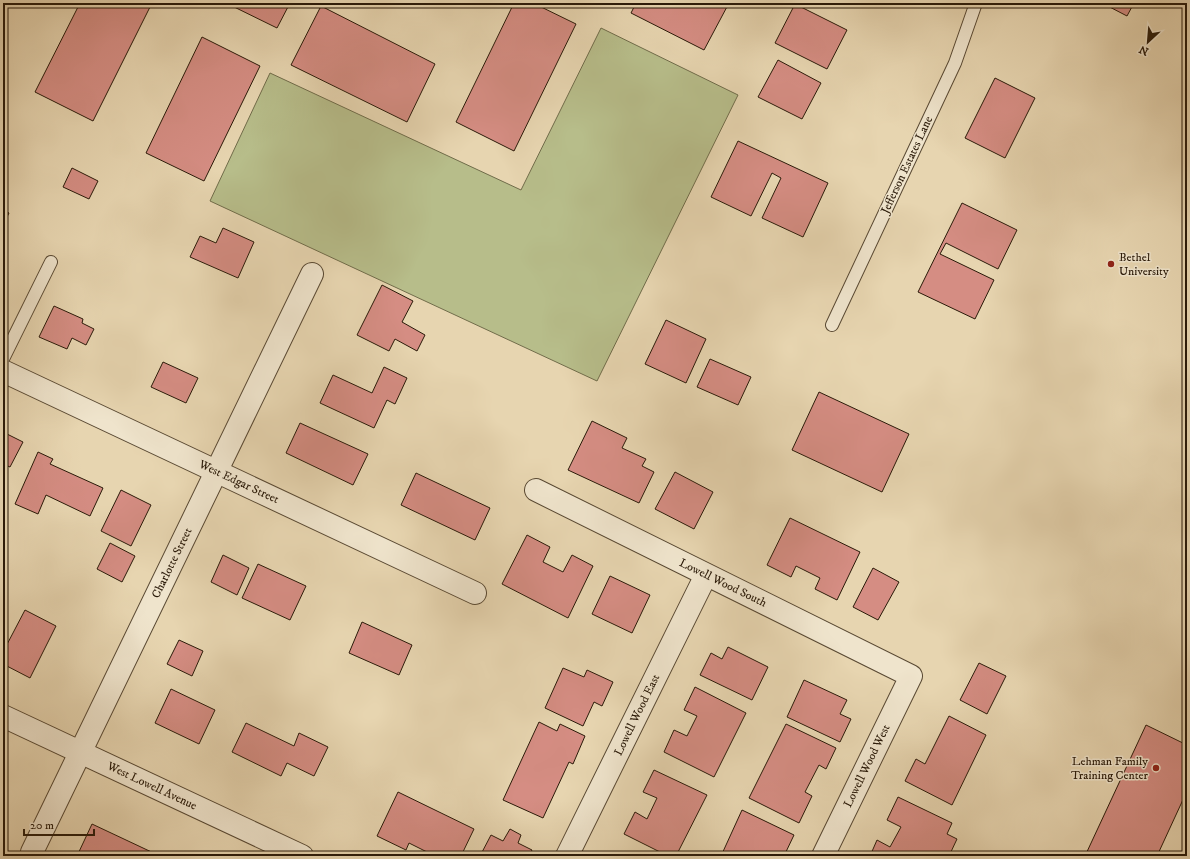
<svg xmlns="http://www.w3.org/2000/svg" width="1190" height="859" viewBox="0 0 1190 859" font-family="'IM FELL DW Pica',serif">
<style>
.green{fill:#b7bd8a;stroke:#706c4a}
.building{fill:#d58d83;stroke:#2a1a09}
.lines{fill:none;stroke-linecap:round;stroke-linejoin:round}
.lane-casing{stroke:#594933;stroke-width:14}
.street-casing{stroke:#594933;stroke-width:24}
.lane{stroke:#efe4cc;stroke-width:12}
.street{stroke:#efe4cc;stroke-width:22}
.poi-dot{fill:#8f2418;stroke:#efe4cc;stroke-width:1.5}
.labels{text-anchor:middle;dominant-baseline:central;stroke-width:3;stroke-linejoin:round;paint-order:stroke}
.street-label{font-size:12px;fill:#2a1a09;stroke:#efe4cc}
.poi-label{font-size:12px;fill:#2a1a09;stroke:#efe4cc;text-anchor:start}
</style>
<rect width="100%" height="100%" fill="#e7d5b0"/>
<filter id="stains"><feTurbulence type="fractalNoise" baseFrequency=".005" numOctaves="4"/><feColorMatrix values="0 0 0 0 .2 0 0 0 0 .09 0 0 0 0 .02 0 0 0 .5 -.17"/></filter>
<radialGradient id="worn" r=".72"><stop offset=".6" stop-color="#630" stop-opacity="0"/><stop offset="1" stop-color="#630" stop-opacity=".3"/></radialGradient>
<!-- green -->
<path class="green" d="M601 28 738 95 597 381 210 201 270 73 521 190Z"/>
<!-- building -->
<g class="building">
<path d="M80 3H147L151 5 93 121 35 92Z"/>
<path d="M226 3H290L277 28Z"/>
<path d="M514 3H533L576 24 514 151 456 122Z"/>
<path d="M636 3H729L704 50 631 13Z"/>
<path d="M1102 3H1134L1127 16Z"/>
<path d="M795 4 847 30 827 69 775 43Z"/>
<path d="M321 6 435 64 407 122 291 65Z"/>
<path d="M202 37 260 66 204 181 146 153Z"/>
<path d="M778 60 821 83 802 119 758 97Z"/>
<path d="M995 78 1035 98 1005 158 965 138Z"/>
<path d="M738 141 828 183 803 237 762 218 781 178 772 173 751 216 711 197Z"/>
<path d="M72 168 98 181 89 199 63 187Z"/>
<path d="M962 203 1017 230 998 269 946 243 940 254 994 280 975 319 918 292Z"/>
<path d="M3 210 9 213 3 225Z"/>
<path d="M223 228 254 242 238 278 190 257 200 236 216 243Z"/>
<path d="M382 285 413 301 402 322 425 335 417 351 395 339 389 351 357 335Z"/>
<path d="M54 306 83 319 82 323 94 329 86 345 72 338 67 349 39 337Z"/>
<path d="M666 320 706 339 686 383 645 364Z"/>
<path d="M710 359 751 377 738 405 697 387Z"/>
<path d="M163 362 198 378 186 403 151 387Z"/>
<path d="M384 367 407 378 395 404 387 400 374 428 320 403 333 375 372 393Z"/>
<path d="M819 392 909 434 882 492 792 450Z"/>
<path d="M592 421 627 438 622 448 646 459 642 466 654 472 639 503 568 470Z"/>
<path d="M300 423 368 454 353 485 286 453Z"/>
<path d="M3 432 23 442 10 467 3 464Z"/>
<path d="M38 452 53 459 50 464 103 488 90 516 46 495 38 514 15 504Z"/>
<path d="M675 472 713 492 694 529 655 509Z"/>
<path d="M416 473 490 508 475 540 401 505Z"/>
<path d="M121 490 151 505 131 546 101 531Z"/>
<path d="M790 518 860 552 837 600 815 589 820 578 796 566 791 577 767 565Z"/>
<path d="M527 535 550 547 543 562 563 572 572 555 593 566 568 618 502 584Z"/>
<path d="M110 543 135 556 122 582 97 569Z"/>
<path d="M223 555 249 568 237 595 211 582Z"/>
<path d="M258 564 306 586 290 620 242 598Z"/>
<path d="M873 568 899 582 878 620 853 607Z"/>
<path d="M610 576 650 595 632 633 592 614Z"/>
<path d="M25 610 56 626 30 678 3 664V652Z"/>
<path d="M362 622 412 645 399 675 349 653Z"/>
<path d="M179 640 203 651 192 676 167 664Z"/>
<path d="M728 647 768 667 752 700 700 675 711 653 722 659Z"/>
<path d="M979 663 1006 676 987 714 960 700Z"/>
<path d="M563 668 584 677 587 670 613 682 602 706 594 702 583 726 545 708Z"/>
<path d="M804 680 847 700 840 714 851 719 840 742 787 717Z"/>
<path d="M695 687 746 713 714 777 664 752 674 730 687 736 697 716 684 710Z"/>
<path d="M171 689 215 710 199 744 155 723Z"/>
<path d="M949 716 986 735 952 805 905 781 916 759 925 764Z"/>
<path d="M539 722 557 731 560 724 585 736 573 764 569 762 543 818 503 800Z"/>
<path d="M246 723 294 746 299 733 328 747 314 776 287 763 281 776 232 752Z"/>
<path d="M786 724 836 748 826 769 819 765 805 792 812 796 799 823 749 798Z"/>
<path d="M1146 725 1187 745V791L1157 856H1085Z"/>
<path d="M654 770 707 795 676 856H668L624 834 635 812 647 819 657 798 643 792Z"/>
<path d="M398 792 474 829 461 856H435L409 843 406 850 377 836Z"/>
<path d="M898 797 952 823 947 834 957 839 949 856H870L877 840 890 847 901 827 887 820Z"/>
<path d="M742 810 794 835 784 856H780L772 852 770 856H721Z"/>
<path d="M92 824 160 856H77Z"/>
<path d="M510 829 521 835 518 843 532 850 529 856H480L491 835 503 841Z"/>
</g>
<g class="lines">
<!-- lane casing -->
<g class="lane-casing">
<g id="lane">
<path d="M832 325 955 63 976 3"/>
<path d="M3 359 51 262"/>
</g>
</g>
<!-- street casing -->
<g class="street-casing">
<g id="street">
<path d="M3 371 475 593"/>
<path d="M536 490 911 676 823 856"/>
<path d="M3 716 302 856"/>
<path d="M32 852 312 274"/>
<path d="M567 856 706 575"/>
</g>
</g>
<!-- lane -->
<use href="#lane" class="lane"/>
<!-- street -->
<use href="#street" class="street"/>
</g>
<!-- markers -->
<g class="poi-dot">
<circle cx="1111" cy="264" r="4"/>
<circle cx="1156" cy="768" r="4"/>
</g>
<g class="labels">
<!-- street labels -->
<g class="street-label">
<text transform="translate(907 165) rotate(-65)">Jefferson Estates Lane</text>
<text transform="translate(239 482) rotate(25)">West Edgar Street</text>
<text transform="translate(172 563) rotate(-64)">Charlotte Street</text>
<text transform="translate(723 583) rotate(26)">Lowell Wood South</text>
<text transform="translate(637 715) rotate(-64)">Lowell Wood East</text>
<text transform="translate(867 766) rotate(-64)">Lowell Wood West</text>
<text transform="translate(152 786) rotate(25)">West Lowell Avenue</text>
</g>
<!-- poi labels -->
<g class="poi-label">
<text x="1119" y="257">Bethel<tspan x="1119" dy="14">University</tspan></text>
<text x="1148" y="761" text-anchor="end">Lehman Family<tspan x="1148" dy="14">Training Center</tspan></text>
</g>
</g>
<!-- margin -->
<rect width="1190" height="859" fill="none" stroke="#e7d5b0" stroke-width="16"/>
<rect x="4" y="4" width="1182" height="851" fill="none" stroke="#2a1a09" stroke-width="2"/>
<rect x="8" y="8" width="1174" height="843" fill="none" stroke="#2a1a09"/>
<!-- north arrow -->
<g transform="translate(1148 42) rotate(206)" stroke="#efe4cc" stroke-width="3" paint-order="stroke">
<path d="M0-3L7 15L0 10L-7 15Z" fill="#2a1a09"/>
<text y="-6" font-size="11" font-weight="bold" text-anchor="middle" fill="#2a1a09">N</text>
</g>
<!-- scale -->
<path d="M24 829v6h70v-6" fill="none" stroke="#2a1a09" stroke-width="2"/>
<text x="30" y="829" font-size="12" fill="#2a1a09" stroke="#efe4cc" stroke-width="3" paint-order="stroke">20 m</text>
<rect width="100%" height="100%" filter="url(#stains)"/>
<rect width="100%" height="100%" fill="url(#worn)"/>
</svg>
